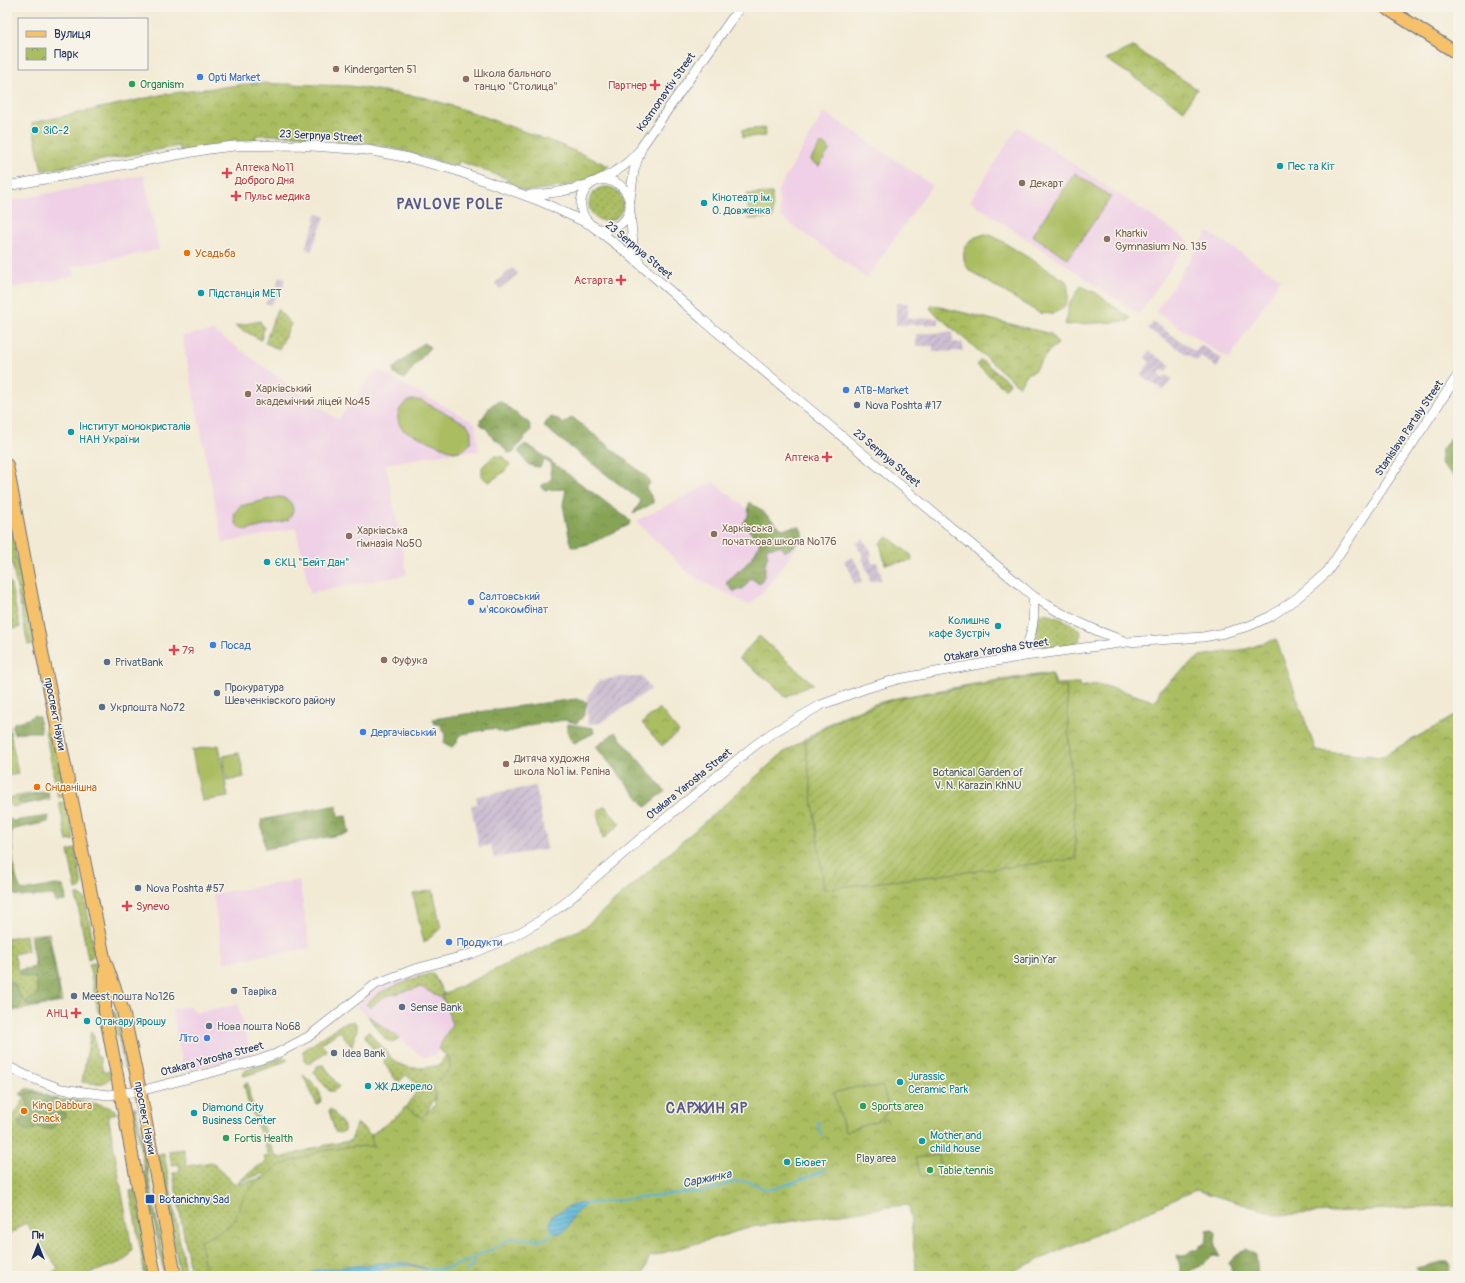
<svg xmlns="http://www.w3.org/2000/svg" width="1465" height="1283" viewBox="0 0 1465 1283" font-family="Pangolin,sans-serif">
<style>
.built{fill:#efd0e6}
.industrial{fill:url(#industrial-furrows)}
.grass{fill:url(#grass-dots);stroke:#627660}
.forest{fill:url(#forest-crowns);stroke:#516a5a}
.park{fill:url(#park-crowns);stroke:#627660}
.garden{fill:url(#garden-furrows);stroke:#627660}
.pitch{fill:#aabd61;stroke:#627660}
.water{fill:url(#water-rules);stroke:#3a729a}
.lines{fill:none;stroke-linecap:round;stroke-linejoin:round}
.stream{stroke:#59b5d7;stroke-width:2}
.minor-casing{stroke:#667087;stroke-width:10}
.major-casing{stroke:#667087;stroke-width:14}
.minor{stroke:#fff;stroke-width:9}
.major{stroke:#f5c16b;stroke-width:12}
.education-dot{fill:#8d6e63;stroke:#f7f3e8;stroke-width:1.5}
.shop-dot{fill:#3f7fe0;stroke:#f7f3e8;stroke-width:1.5}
.leisure-dot{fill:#2e9e5b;stroke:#f7f3e8;stroke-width:1.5}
.health-dot{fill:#e0444e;stroke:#f7f3e8;stroke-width:1.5}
.culture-dot{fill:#0f9aa8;stroke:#f7f3e8;stroke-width:1.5}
.food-dot{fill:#e8710a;stroke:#f7f3e8;stroke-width:1.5}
.service-dot{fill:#5c6f8a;stroke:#f7f3e8;stroke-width:1.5}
.transit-dot{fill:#1a4fb4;stroke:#f7f3e8;stroke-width:1.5}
.labels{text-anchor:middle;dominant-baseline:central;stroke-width:3;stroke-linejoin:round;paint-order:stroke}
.education-label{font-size:11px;fill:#785e54;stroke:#f7f3e8;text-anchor:start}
.shop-label{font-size:11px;fill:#366cbe;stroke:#f7f3e8;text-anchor:start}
.leisure-label{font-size:11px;fill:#27864d;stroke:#f7f3e8;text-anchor:start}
.health-label{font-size:11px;fill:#be3a42;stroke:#f7f3e8;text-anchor:end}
.street-label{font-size:11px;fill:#1b2f5e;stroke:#f7f3e8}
.culture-label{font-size:11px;fill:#0d838f;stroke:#f7f3e8;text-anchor:start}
.food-label{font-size:11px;fill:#c56008;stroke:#f7f3e8;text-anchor:start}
.service-label{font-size:11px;fill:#4e5e75;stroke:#f7f3e8;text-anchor:start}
.park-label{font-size:11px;fill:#465a5f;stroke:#f7f3e8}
.transit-label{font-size:11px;fill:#164399;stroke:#f7f3e8;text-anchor:start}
.water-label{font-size:12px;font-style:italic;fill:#2e5782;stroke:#f7f3e8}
.district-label{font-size:15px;font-weight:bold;letter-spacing:1px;fill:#595a88;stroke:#f7f3e8}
</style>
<defs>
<pattern id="industrial-furrows" width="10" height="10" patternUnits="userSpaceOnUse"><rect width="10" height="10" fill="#cdbed2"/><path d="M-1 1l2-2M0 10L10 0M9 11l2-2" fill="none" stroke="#a69bae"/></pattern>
<pattern id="grass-dots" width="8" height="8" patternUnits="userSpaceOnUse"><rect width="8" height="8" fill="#aabd61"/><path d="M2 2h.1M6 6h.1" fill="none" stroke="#8a9a53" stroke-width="1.8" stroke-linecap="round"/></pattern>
<pattern id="forest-crowns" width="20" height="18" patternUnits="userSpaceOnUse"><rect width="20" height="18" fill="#87a457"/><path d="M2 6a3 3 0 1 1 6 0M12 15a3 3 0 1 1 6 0" fill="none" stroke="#6e864b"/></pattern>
<pattern id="park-crowns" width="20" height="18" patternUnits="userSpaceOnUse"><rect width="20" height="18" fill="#aabd61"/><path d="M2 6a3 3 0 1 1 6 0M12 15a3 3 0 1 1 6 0" fill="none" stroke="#8a9a53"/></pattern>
<pattern id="garden-furrows" width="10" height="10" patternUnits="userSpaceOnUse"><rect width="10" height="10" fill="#aabd61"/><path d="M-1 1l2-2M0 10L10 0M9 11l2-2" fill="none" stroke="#8a9a53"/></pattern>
<pattern id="water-rules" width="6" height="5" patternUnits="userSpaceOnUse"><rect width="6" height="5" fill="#59b5d7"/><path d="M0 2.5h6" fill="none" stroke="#4994b2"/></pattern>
</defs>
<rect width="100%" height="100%" fill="#f7f3e8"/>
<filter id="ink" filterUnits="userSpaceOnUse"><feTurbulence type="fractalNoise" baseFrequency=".025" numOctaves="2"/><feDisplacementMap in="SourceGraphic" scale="8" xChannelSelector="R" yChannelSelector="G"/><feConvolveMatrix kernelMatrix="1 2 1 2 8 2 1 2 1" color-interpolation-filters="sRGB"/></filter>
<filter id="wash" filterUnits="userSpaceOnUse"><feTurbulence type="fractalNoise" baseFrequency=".012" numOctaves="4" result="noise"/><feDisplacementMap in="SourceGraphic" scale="16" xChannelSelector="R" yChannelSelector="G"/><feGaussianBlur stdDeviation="0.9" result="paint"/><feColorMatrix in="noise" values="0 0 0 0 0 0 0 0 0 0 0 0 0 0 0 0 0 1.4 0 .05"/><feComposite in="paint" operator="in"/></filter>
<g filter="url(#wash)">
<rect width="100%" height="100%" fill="#f2ead4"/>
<!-- built -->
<g class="built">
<path d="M826 113 932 185 867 278 781 217 778 190 822 115Z"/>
<path d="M1018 127 1189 241 1139 314 970 201Z"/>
<path d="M144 175 159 250 72 267 75 276 7 289 12 242 7 206 9 201Z"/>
<path d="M1208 232 1281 279 1229 359 1156 312Z"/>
<path d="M214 331 338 420 376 369 475 423 479 451 442 454 386 464 407 575 318 591 310 594 296 528 223 543 182 336Z"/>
<path d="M713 482 797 547 762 593 749 605 692 576 636 521Z"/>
<path d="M299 880 310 948 224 962 213 894Z"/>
<path d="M419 973 423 986 444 1000 452 1024 435 1055 424 1057 356 1007 369 994 381 986Z"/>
<path d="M238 1004 251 1055 184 1071 172 1009 189 1006 197 1013Z"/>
</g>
<!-- industrial -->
<g class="industrial">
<path d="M317 213 325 217 311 251 305 248 316 221 314 219Z"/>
<path d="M513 268 518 274 500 289 495 283Z"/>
<path d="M279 276 285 279 283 288 270 305 265 303 277 286Z"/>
<path d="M896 303H908V319L938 318 939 324 896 325Z"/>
<path d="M1153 322 1195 351 1201 345 1222 359 1217 368 1201 356 1197 361 1148 329Z"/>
<path d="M952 332 953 342 963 343V351L933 352V346H916V334Z"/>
<path d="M1149 351 1170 365 1166 372 1162 369 1159 375 1163 379 1166 375 1172 379 1164 390 1141 376 1150 362 1145 358Z"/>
<path d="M863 539 871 551 872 555 870 556 872 563 877 562 881 574V580L870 582 869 575 862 558 864 557 856 544Z"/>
<path d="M853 557 860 571 862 583 854 584 851 573 844 561Z"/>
<path d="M619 677H642L651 689 600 723 588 724 587 697 599 681Z"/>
<path d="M536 786 547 849 494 858 491 845 479 847 471 805 477 804 476 796Z"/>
</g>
<!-- grass -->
<g class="grass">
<circle cx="606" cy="204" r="17"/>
<path d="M277 309 291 324 279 349 265 343Z"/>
<path d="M260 321 264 328 261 340 235 326Z"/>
<path d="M7 493 11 513 9 516 19 571 23 576 36 644 28 645 7 538Z"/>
<path d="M7 582H10L20 627 13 629 7 601Z"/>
<path d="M1042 613C1051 612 1077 625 1081 633L1080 640C1074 646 1045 650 1038 645L1034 638 1038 617 1039 614Z"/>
<path d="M7 717 18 774 7 776Z"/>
<path d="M48 718 55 736 65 793 62 797 58 798 45 730Z"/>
<path d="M48 791 50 799 13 807 8 804 7 798Z"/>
<path d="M59 802 66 803 68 807 74 840 67 841Z"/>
<path d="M75 849 82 884 81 888 76 890 68 851Z"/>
<path d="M76 895H80L85 899 95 953 91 958 88 959Z"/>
<path d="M49 933 62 1002 7 1012V938L26 935 28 951 14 954 18 970 35 967 30 935Z"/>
<path d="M94 963H96C104 977 102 996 102 1011L98 1012 89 964Z"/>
<path d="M433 973 444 994 442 995 444 1000 421 987 383 997 370 1008 366 1004 381 992 415 978Z"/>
<path d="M113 1011 116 1013 126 1069 124 1068Z"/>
<path d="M368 1016 399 1038 393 1042 386 1040Z"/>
<path d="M354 1021C362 1028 352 1038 352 1047L340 1031 321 1044 327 1051 311 1063H309L304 1061 303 1051 342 1024Z"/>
<path d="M91 1031 94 1036 97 1057H100L103 1072 111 1071C112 1088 93 1083 82 1082Z"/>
<path d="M368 1031C375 1038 391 1060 399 1064 411 1070 427 1068 440 1065L446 1055 449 1057 450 1069 425 1116 206 1276H191L173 1173 180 1171 179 1164 172 1165 169 1151 184 1149 187 1166 212 1162 236 1185 265 1177 264 1173 237 1183 257 1167 266 1163 264 1157 269 1156 248 1102 244 1084 248 1083 250 1098 274 1153 280 1158 326 1145 350 1141C355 1135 353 1128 357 1123L371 1135 401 1113 420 1087 406 1075 400 1081 396 1080 384 1063V1060L388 1055 381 1047 373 1049 366 1039 365 1035Z"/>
<path d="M283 1057 286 1058 288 1060 269 1068 244 1076 243 1072 244 1071Z"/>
<path d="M322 1065H324L339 1087 334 1091H329L314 1072 317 1066Z"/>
<path d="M303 1075C312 1083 324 1091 320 1103L317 1105Z"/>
<path d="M26 1089C35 1088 43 1095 52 1098 69 1102 108 1101 118 1113L108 1115 132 1249 128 1257 122 1262 82 1276H49L58 1268 26 1223 7 1236V1125L25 1098 20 1094Z"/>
<path d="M133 1107 136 1108 167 1276H164Z"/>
<path d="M331 1109 344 1126V1131L340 1133 335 1132 329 1110Z"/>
<path d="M164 1153 186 1276H180L158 1154Z"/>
<path d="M136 1190 151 1276H145L130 1191Z"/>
</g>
<!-- forest -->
<g class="forest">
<path d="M423 343 430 347 404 379 394 374 393 369Z"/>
<path d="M500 401 529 423 531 430 513 452 508 453 500 443 492 437 486 428 480 424C480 419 481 419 484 416 490 407 489 405 500 401Z"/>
<path d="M551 417 558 419 563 424 572 417 648 478 650 484 646 488 653 499V503L633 514 641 501 543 426Z"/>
<path d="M1458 430V480L1440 463 1442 449Z"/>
<path d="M525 444 534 449 627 518 630 521 629 525 589 544 575 547 571 546 563 505 566 489 545 490 542 488V485L549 482 552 477 550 473 551 469 550 463 544 460 540 467C521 466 529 460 519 453V450Z"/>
<path d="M749 502 760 509 782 529 794 527H800L803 535 798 543 785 552 781 546 766 548 768 556C762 567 769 573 759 584L751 578 744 588 734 592 726 583C731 577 736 573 742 568 750 561 757 551 760 542L743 524 748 516Z"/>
<path d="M576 699 587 702 584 715 577 723 564 720 558 721 530 725 513 731 503 733 495 729H489L463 734 458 737 457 743 452 747 444 743C446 735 445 730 439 724H435L433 719 505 708Z"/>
<path d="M34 715 39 717 41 732H23L14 734 12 728 14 723 28 719Z"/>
<path d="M567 724 593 728 594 733 574 743C569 740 566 729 567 724Z"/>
<path d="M615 732 665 791 646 807 596 747Z"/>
<path d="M44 793 47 794 48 796C44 802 24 805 18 802L19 799Z"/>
<path d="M337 805 338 817 346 816 349 833 265 849 261 820Z"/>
<path d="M49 816 48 822 15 829 12 832 11 837C13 851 13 881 23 891L55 885 63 886 65 891 66 901 56 902 53 895C38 896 21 899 7 892V817L13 821Z"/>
<path d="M45 935 47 937 49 942 59 993 58 1001 32 1006 26 1005 25 1002 37 995 36 978 20 975V973L21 971 31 970 36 965 32 940 34 937Z"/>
<path d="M7 979 15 985 23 1000 19 1008 7 1011Z"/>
<path d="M30 1092H35L57 1100V1105L51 1108 50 1113H65L67 1115 57 1122 53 1128 45 1129 37 1127C29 1133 29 1131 20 1128L18 1121H20L26 1113 30 1111 26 1098 23 1095 24 1094Z"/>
<path d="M1213 1229 1216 1233 1215 1246 1221 1257C1209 1254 1209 1260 1202 1265 1200 1267 1198 1267 1196 1268 1190 1271 1189 1275 1182 1276L1177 1255C1184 1257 1188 1256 1192 1250H1197L1200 1246 1205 1243 1207 1237V1230Z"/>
<path d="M1246 1249 1256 1255 1258 1276H1241L1239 1271H1232L1229 1263 1239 1252Z"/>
<path d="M1441 1262H1448L1450 1266 1449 1276H1422L1416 1268Z"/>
</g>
<!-- park -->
<g class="park">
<path d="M1133 47 1197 89 1184 110 1106 59Z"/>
<path d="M256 83 350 86 427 98 468 111 558 144 609 166 586 180 563 187 526 191 506 184 508 179 459 161 457 167C427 158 395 147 364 143 354 142 345 143 336 143V137L284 135H256V142L180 152 179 146 42 171 32 123 165 94Z"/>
<path d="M765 128 766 136 743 137 742 130Z"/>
<path d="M772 193 773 218 749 219 747 194Z"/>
<path d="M932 305 1051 334 1058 344 1050 350 1033 372 1028 373 1019 386 930 309Z"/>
<path d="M981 360 1010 383 1005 389 977 365Z"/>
<path d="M494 456 503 457 510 464 504 472 489 482 482 477V467Z"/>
<path d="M888 537 911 555 912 561 885 564 880 543Z"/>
<path d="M759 636 813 684 785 697 773 684 739 658Z"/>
<path d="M1276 639 1316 751 1381 757 1458 714V1205L1279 1215 1196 1190 1002 1276H917L909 1205 895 1206 752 1227 649 1257 643 1276H206L200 1241 216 1234 231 1224 235 1220 242 1200 254 1185 265 1177 276 1167 322 1151 348 1147 373 1146 371 1135 401 1113 405 1107 422 1118 435 1105V1084L450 1069 449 1057 438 1049 452 1024 442 995 585 927 783 753 840 717 874 704 897 698 991 681 1052 673 1056 684 1079 683 1080 687 1097 684 1117 689 1153 701 1158 698 1159 690 1200 656 1246 649Z"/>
<path d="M659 708 679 732 662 746 642 723Z"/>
<path d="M605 806 620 824 603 839 597 812Z"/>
<path d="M433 890 441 928 424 943 413 894Z"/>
</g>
<!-- garden -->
<path class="garden" d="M1051 674 1055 687 1066 686 1076 859 824 889 805 742 838 720 897 698Z"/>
<!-- pitch -->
<g class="pitch">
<path d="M821 143 830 149 819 166 810 161Z"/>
<path d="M1075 173 1111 197 1068 259 1032 235Z"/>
<path d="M986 234 995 237 1066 281C1074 302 1062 317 1039 313L970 271C956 254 967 237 986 234Z"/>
<path d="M1081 286 1096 293 1130 318 1128 321 1065 325 1068 313V306Z"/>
<path d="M411 400H420L467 424 471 431V441L469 445 463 450 454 452 403 430C394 419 397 406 411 400Z"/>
<path d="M278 497C287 497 293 502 293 511L288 520 248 530 241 529 236 524 234 514 240 506Z"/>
<path d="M219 745 228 797 202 801 192 750Z"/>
<path d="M239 753 244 777 227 781 223 756Z"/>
<path d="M857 1087H883L889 1110 881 1119 845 1132 834 1093Z"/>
<path d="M939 1155 941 1178 921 1176 915 1158Z"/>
</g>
<!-- water -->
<g class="water">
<path d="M584 1203 585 1204 584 1206C581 1209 577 1211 574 1215 567 1224 572 1227 558 1234L553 1232C549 1227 549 1221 553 1215L573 1205Z"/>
<path d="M379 1263H407L432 1270C422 1270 425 1270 417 1267 412 1265 404 1265 399 1266 381 1267 364 1278 347 1273L344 1276H308C314 1267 324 1270 333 1269 339 1269 343 1267 348 1266 359 1265 368 1267 379 1263Z"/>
</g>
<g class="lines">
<!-- stream -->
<g class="stream">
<path d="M818 1122 821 1135"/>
<path d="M585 1204 682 1193 702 1192 738 1181 749 1182 765 1189H774L813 1175 825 1170V1167"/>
<path d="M428 1270 448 1268 473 1259"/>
<path d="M466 1271 472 1267C476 1252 478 1255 491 1250 498 1247 503 1241 511 1239 524 1236 540 1245 551 1235L552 1230"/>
</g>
</g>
</g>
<g filter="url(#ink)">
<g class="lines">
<!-- minor casing -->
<g class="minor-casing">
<g id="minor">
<path d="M592 183C566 203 590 241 617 226 642 213 628 177 600 180"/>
<path d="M7 186 209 149 234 146 298 145 367 150 409 158 455 170 540 201 591 225 626 252 703 320 1033 596C1061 615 1092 630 1124 641"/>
<path d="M530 195C569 193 613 182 639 151"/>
<path d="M630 199 634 170 642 146 740 7"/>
<path d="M630 212 633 244 639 262"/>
<path d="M1018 657C1034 641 1035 617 1033 596"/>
<path d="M7 1066 27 1076 61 1089 108 1095 140 1091 259 1060 276 1054 308 1037 376 984 415 969 471 954 514 936 538 922 564 904 640 839 754 746 772 733 821 705 864 689 898 679 1018 657 1127 642 1203 637 1224 633 1249 626 1271 616 1297 598 1327 572 1458 375"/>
</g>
</g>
<!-- major casing -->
<g class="major-casing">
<g id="major">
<path d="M1385 7 1458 54"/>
<path d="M7 465 43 657 104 958 123 1011 140 1091 175 1276"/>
<path d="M105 970V1012L155 1276"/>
</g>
</g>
<!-- minor -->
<use href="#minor" class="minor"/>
<!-- major -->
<use href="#major" class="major"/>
</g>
</g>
<!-- markers -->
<g class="education-dot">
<circle cx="336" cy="69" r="4"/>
<circle cx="466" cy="79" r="4"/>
<circle cx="1022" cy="183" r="4"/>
<circle cx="1107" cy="239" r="4"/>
<circle cx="248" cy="394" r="4"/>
<circle cx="714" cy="534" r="4"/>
<circle cx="349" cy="536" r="4"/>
<circle cx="384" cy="660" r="4"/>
<circle cx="506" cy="764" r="4"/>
</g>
<g class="shop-dot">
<circle cx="200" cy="77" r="4"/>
<circle cx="846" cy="390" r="4"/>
<circle cx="471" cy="602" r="4"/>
<circle cx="213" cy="645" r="4"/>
<circle cx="363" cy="732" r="4"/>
<circle cx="449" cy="942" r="4"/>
<circle cx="207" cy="1038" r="4"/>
</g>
<g class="leisure-dot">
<circle cx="132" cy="84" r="4"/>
<circle cx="863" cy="1106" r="4"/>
<circle cx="226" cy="1138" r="4"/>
<circle cx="930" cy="1170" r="4"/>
</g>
<g class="health-dot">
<path d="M653 79h4v4h4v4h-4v4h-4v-4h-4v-4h4z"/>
<path d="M225 167h4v4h4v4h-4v4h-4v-4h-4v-4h4z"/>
<path d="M234 190h4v4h4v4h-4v4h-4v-4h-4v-4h4z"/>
<path d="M619 274h4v4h4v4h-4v4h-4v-4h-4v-4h4z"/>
<path d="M825 451h4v4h4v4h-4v4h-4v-4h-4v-4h4z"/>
<path d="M172 644h4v4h4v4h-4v4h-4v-4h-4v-4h4z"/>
<path d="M125 900h4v4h4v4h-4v4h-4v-4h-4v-4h4z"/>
<path d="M74 1007h4v4h4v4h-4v4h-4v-4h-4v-4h4z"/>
</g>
<g class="culture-dot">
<circle cx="35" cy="130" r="4"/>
<circle cx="1280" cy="166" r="4"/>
<circle cx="704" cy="203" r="4"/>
<circle cx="201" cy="293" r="4"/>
<circle cx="71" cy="432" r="4"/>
<circle cx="267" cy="562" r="4"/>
<circle cx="998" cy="626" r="4"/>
<circle cx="87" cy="1021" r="4"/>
<circle cx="900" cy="1082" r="4"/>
<circle cx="368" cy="1086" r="4"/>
<circle cx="194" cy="1113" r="4"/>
<circle cx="922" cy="1141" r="4"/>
<circle cx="787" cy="1162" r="4"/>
</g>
<g class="food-dot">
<circle cx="187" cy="253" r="4"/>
<circle cx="37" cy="787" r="4"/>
<circle cx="24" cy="1111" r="4"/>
</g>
<g class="service-dot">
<circle cx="857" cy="405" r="4"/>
<circle cx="107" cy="662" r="4"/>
<circle cx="217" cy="693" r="4"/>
<circle cx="102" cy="707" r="4"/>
<circle cx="138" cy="888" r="4"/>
<circle cx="234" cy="991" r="4"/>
<circle cx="74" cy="996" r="4"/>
<circle cx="402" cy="1007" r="4"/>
<circle cx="209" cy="1026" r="4"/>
<circle cx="334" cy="1053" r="4"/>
</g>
<rect class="transit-dot" x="145" y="1194" width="10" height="10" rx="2"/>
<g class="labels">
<!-- education labels -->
<g class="education-label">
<text x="344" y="69">Kindergarten 51</text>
<text x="474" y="73">Школа бального<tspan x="474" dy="13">танцю "Столица"</tspan></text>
<text x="1030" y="183">Декарт</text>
<text x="1115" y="233">Kharkiv<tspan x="1115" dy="13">Gymnasium No. 135</tspan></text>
<text x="256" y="388">Харківський<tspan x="256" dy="13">академічний ліцей №45</tspan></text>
<text x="722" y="528">Харківська<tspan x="722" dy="13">початкова школа №176</tspan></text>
<text x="357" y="530">Харківська<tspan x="357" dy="13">гімназія №50</tspan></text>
<text x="392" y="660">Фуфука</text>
<text x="514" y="758">Дитяча художня<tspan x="514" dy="13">школа №1 ім. Рєпіна</tspan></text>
</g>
<!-- shop labels -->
<g class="shop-label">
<text x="208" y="77">Opti Market</text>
<text x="854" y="390">ATB-Market</text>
<text x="479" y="596">Салтовський<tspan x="479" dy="13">м'ясокомбінат</tspan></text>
<text x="221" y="645">Посад</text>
<text x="371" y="732">Дергачівський</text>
<text x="457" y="942">Продукти</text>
<text x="199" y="1038" text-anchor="end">Літо</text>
</g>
<!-- leisure labels -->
<g class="leisure-label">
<text x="140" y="84">Organism</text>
<text x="871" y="1106">Sports area</text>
<text x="234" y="1138">Fortis Health</text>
<text x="938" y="1170">Table tennis</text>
</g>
<!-- health labels -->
<g class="health-label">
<text x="647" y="85">Партнер</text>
<text x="235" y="167" text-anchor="start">Аптека №11<tspan x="235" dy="13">Доброго Дня</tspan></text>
<text x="245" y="196" text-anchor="start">Пульс медика</text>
<text x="613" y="280">Астарта</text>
<text x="819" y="457">Аптека</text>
<text x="182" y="650" text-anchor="start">7Я</text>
<text x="136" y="906" text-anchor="start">Synevo</text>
<text x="68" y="1013">АНЦ</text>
</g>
<!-- street labels -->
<g class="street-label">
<text transform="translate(666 92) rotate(-55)">Kosmonavtiv Street</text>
<text transform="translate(321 136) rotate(3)">23 Serpnya Street</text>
<text transform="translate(639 250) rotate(40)">23 Serpnya Street</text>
<text transform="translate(1409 428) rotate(-56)">Stanislava Partaly Street</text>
<text transform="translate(887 458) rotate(40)">23 Serpnya Street</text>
<text transform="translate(996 650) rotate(-9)">Otakara Yarosha Street</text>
<text transform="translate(55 714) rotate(79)">проспект Науки</text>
<text transform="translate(689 784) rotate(-39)">Otakara Yarosha Street</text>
<text transform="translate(212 1059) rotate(-15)">Otakara Yarosha Street</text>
<text transform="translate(145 1118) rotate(79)">проспект Науки</text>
</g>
<!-- culture labels -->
<g class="culture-label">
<text x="43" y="130">ЗіС-2</text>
<text x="1288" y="166">Пес та Кіт</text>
<text x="712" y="197">Кінотеатр ім.<tspan x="712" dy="13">О. Довженка</tspan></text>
<text x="209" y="293">Підстанція МЕТ</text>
<text x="79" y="426">Інститут монокристалів<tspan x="79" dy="13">НАН України</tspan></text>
<text x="275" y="562">ЄКЦ "Бейт Дан"</text>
<text x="990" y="620" text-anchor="end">Колишнє<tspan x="990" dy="13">кафе Зустріч</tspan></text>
<text x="95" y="1021">Отакару Ярошу</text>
<text x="908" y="1076">Jurassic<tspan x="908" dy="13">Ceramic Park</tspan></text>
<text x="376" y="1086">ЖК Джерело</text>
<text x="202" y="1107">Diamond City<tspan x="202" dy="13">Business Center</tspan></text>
<text x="930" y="1135">Mother and<tspan x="930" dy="13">child house</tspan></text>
<text x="795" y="1162">Бювет</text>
</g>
<!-- food labels -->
<g class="food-label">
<text x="195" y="253">Усадьба</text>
<text x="45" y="787">Сніданішна</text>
<text x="32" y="1105">King Dabbura<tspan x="32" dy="13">Snack</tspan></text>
</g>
<!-- service labels -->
<g class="service-label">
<text x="865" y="405">Nova Poshta #17</text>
<text x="115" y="662">PrivatBank</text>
<text x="225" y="687">Прокуратура<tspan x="225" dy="13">Шевченківского району</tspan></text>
<text x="110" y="707">Укрпошта №72</text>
<text x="146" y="888">Nova Poshta #57</text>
<text x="242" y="991">Тавріка</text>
<text x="82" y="996">Meest пошта №126</text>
<text x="410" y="1007">Sense Bank</text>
<text x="217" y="1026">Нова пошта №68</text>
<text x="342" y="1053">Idea Bank</text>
</g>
<!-- park labels -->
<g class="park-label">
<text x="978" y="772">Botanical Garden of<tspan x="978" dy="13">V. N. Karazin KhNU</tspan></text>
<text x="1035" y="959">Sarjin Yar</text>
<text x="876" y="1158">Play area</text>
</g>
<!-- transit labels -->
<g class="transit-label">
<text x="159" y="1199">Botanichny Sad</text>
</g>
<!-- water labels -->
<g class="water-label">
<text transform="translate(707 1179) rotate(-12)">Саржинка</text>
</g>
<!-- district labels -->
<g class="district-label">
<text x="450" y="204">PAVLOVE POLE</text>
<text x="707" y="1108">САРЖИН ЯР</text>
</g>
</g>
<!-- margin -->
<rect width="1465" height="1283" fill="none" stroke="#f7f3e8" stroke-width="24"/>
<!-- legend -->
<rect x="18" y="18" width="130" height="52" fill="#f7f3e8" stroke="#9fa5b1"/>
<rect x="26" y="31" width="20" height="6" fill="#f5c16b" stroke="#9fa5b1"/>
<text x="54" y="38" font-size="12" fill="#1b2f5e">Вулиця</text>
<rect x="26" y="48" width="20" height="12" fill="url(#park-crowns)" stroke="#9fa5b1"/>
<text x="54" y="58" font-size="12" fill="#1b2f5e">Парк</text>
<!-- north arrow -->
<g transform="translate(38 1245)" stroke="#f7f3e8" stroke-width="3" paint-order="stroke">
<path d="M0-3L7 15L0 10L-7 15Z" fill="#1b2f5e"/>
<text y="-6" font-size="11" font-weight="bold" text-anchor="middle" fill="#1b2f5e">Пн</text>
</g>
</svg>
